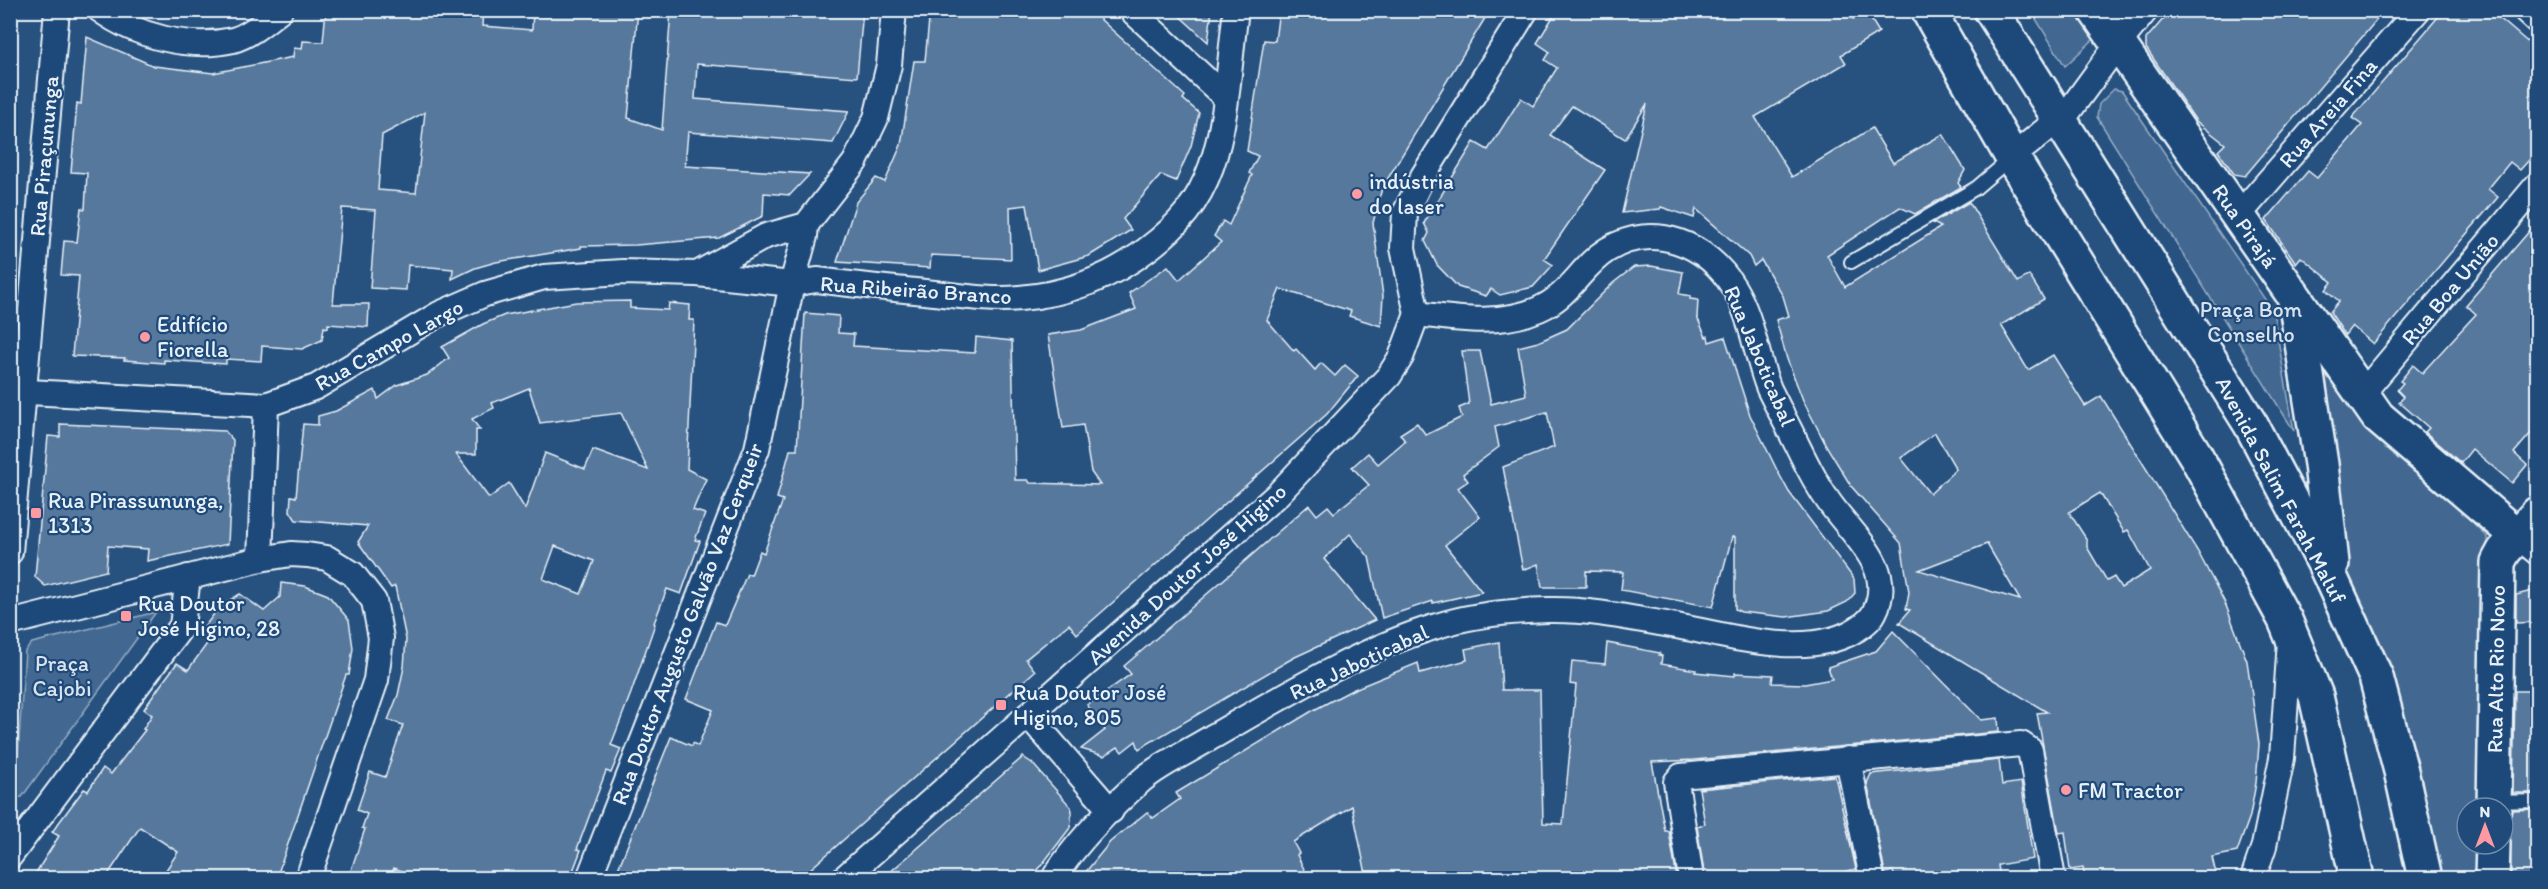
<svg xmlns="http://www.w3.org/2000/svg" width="2548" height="889" viewBox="0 0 2548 889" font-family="Itim,sans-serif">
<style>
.green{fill:#436891;stroke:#96acc4;stroke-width:1.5}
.building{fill:#57789d;stroke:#e8f1f8;stroke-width:1.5;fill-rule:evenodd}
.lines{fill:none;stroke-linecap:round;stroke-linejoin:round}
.lane-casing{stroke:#e8f1f8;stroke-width:16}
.street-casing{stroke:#e8f1f8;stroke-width:28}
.secondary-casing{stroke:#e8f1f8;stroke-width:38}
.highway-casing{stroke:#e8f1f8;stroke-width:38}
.lane{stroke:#1f4a7a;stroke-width:12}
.street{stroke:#1f4a7a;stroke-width:24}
.secondary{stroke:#1f4a7a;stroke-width:33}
.highway{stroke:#1f4a7a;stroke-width:33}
.poi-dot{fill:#ff9aa2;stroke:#1f4a7a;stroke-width:2}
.labels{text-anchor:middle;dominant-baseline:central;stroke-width:4.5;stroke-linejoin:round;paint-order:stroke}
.street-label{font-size:22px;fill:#e8f1f8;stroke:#1f4a7a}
.poi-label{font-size:22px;fill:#e8f1f8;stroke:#1f4a7a;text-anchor:start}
.park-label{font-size:22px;fill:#d8e3ee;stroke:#1f4a7a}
</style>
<rect width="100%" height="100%" fill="#27517f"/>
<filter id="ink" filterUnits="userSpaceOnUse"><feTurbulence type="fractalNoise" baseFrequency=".0167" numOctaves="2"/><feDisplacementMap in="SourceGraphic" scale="12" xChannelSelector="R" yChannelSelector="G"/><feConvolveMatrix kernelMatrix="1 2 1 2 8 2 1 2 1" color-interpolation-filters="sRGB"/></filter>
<g filter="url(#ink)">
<!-- green -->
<g class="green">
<path d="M2031 11H2074L2094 39 2065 66Z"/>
<path d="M2114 89 2122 91 2273 311 2294 431 2097 117 2099 104Z"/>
<path d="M2321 361 2364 411 2487 537 2481 808H2467V844H2480V878H2439L2436 851 2398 690 2341 566Z"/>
<path d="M156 612 22 797 15 798 25 651 32 643Z"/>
</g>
<!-- building -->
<g class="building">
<path d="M326 10H483L482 26 532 30 533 10H638L628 118 662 130 671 10H863L857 77 697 64 695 99 849 111 833 143 688 132 685 166 810 174 790 195 764 193 763 216 719 238 636 245 581 246V248L496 262 475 268 452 279 453 269 408 265 406 290 370 288 376 210 342 208 333 304H369L368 327 328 324V328L324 327 322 340 302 349 262 346 261 361 226 359V364L164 360V363L124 360 125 358 72 356 79 276 61 275 64 241 77 242 81 208 85 209 87 173 71 172 77 103 81 104 87 37 154 66 213 73 293 57 294 48 302 49 303 41 323 42ZM425 112 416 193 378 190 382 135Z"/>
<path d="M930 10H1090L1185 96 1183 99 1199 113 1191 146 1176 181 1161 175 1123 219 1131 230 1089 256 1038 270 1027 205 1010 207 1011 259 931 255 930 268 837 262 856 202 876 178 885 182 901 145 914 61H925Z"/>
<path d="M1173 10H1212L1208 42Z"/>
<path d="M1279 10H1490L1382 188 1373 223 1383 296 1381 326 1349 316 1351 311 1280 289 1267 320 1294 351 1296 349 1315 370 1321 363 1335 376 1345 365 1358 376 1327 414 1077 634 1069 624 1026 659 1035 671 799 879H614L671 737 692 746 693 743 698 746 713 710 686 699 716 622 725 625 747 574 751 575 760 551 764 553 783 500 777 498 790 450H797L805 313 839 316 838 333 854 334 853 346 975 353 976 337 1012 341 1015 480H1028L1030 483 1100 485 1091 472 1083 425 1063 428 1048 335 1081 330 1136 309 1129 293 1168 266 1179 280 1221 242 1214 236 1223 221 1229 225 1252 175 1249 173 1258 156 1247 151 1264 40 1275 41Z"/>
<path d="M1557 10H1848L1853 19 1866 11 1879 32 1841 55 1846 63 1755 117 1792 177 1872 128 1893 163 1943 134 1965 170 1958 183 1961 187 1915 214 1900 207 1827 255 1845 287 1941 227 1933 223 1969 202 2018 282 2029 275 2044 299 2001 325 2028 370 2053 355 2085 406 2101 396 2198 552 2225 603 2247 661 2259 744 2256 783 2250 816 2237 852 2212 857 2216 874 2211 875 2212 879H2085L2083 868 2070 870 2065 832 2059 833 2037 713 2047 712 1899 623 1910 610 1906 609 1909 592 1901 543 1851 486 1827 447 1803 400 1787 359 1776 320 1789 316 1783 296 1761 260 1754 266 1749 256 1696 209 1694 218 1661 207 1660 209 1622 213 1647 104 1625 139 1572 106 1550 135 1605 170 1544 259 1553 265 1533 287 1500 295 1491 289 1486 296 1458 287 1437 265 1425 241 1429 233 1424 223 1474 142 1488 150 1521 98 1533 106 1557 68 1545 60 1550 52 1537 43ZM1935 433 1956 469 1930 494 1901 458ZM2100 493 2124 532 2128 530 2150 570 2121 588 2114 577 2107 581 2087 547V540L2069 512ZM1987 544 2020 600 1919 570Z"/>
<path d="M2171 10H2385L2245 176 2234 174 2218 151 2225 144 2196 121 2146 48V39Z"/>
<path d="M2444 10H2490L2538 51V150L2520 170 2510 162 2488 189 2498 197 2373 344 2352 326 2345 335 2330 312 2339 301 2326 290 2332 282 2301 257 2296 263 2266 220 2308 171 2317 178 2350 139 2362 125 2352 118Z"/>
<path d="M2538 221V425L2514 453 2527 465 2512 483 2472 449 2461 463 2425 432 2429 428 2399 402 2404 397 2397 390 2403 383 2400 381 2413 365 2422 373 2476 314 2466 305Z"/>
<path d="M1651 266 1683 272 1679 294 1690 296V299L1698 300 1697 317 1706 337 1708 336 1709 342 1725 337 1750 415 1777 470 1789 492 1854 579 1855 593 1847 602 1828 611 1786 617 1741 612 1735 609V537H1732L1713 607 1621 590 1623 572 1586 571V587H1542L1538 564 1523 570 1503 467 1554 447 1547 412 1495 427 1499 447 1463 474 1468 481 1458 488 1480 517 1445 545 1482 592 1433 603V601L1382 618 1369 557 1350 534 1324 559 1375 620 1293 658 1139 749 1136 741 1122 752 1118 747 1104 756 1081 749 1105 730 1087 705 1131 674 1124 666 1145 648 1309 505 1317 515 1328 506 1334 513 1369 485 1352 467 1368 453 1378 464 1405 441 1400 434 1417 423 1426 435 1462 417 1459 408 1469 404 1462 351H1480L1491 404 1526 395 1518 347 1538 342 1567 329 1613 283 1634 267Z"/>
<path d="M630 301V308L668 310 669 303 690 305 689 320H694L687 469 706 479 693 510 705 514 695 540 700 541 681 594 667 589 654 623 655 624 631 693 611 745 621 749 611 773 606 771 577 849 581 850 570 879H422L394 868 390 879H348L365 829 362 828 367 814 357 810 370 772 385 777 403 725 388 720 398 695 404 667 406 639 395 586 391 588 358 542 368 526 296 520 290 511 291 496 296 497 303 424 318 425V416L336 411 375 390 378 399 397 385 427 375 449 358 442 347 483 324 505 315 576 302ZM529 388 540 423 621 413 648 470 593 450 585 469 545 453 525 509 509 483 489 498 456 454H476V430H480L472 419 494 408 492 403ZM555 546 594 561 581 594 543 579Z"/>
<path d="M60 424 225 431 233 440 228 544 147 561 148 549 108 546 106 571 45 586 35 577 48 436 60 437Z"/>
<path d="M281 583 305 586 328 595 349 620 353 648 349 675H346L276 879H160L178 852 140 827 105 879H32L59 836 52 832 69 809 84 789 88 791 103 768 111 774 145 730 143 729 152 715 144 709 160 686 177 663 188 670 209 641 199 634 220 606 240 594 264 611 280 597Z"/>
<path d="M2536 590 2538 622 2516 623V595Z"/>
<path d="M1893 631 1981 720 1998 718 1999 732 1694 760 1652 762 1665 831H1669L1677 879H1367L1352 806 1293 842 1299 853 1297 855 1309 879H1080L1110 842 1147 812 1153 818 1180 799 1176 793 1312 711 1352 690 1418 663 1420 673 1467 660 1465 649 1499 642 1502 690H1540L1543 823 1563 824 1576 685 1570 684 1572 661 1605 664 1607 643 1660 653 1659 655 1662 656 1661 664 1696 670 1695 672 1735 676V673L1773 675 1772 683 1805 684 1832 679 1828 667 1876 651Z"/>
<path d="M2515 691H2538V793H2513Z"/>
<path d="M1023 757 1032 763 1071 807 1072 811 1070 828 1031 879H882Z"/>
<path d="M1999 760 2002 785 2021 782 2033 859 1998 865 2000 879H1961L1960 873 1942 879H1895L1893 871 1885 873 1867 783 1871 774Z"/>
<path d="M1835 776 1856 869 1843 872 1844 879H1705L1697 826 1705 824 1699 789Z"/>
<path d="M2538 809V879H2511L2510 818 2512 810Z"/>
</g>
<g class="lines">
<!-- lane casing -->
<g class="lane-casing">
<g id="lane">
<path d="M1851 262 1976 188 2010 159"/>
<path d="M2495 802 2538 801"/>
</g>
</g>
<!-- street casing -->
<g class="street-casing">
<g id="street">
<path d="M100 10C136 36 189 50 233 40 249 36 266 21 280 10"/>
<path d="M1131 10 1225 97"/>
<path d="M2525 10 2538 22"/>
<path d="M2012 157 2069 111 2118 44 2146 10"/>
<path d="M2238 216 2418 10"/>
<path d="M697 274 766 236 806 225 855 162 876 118 889 65 894 10"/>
<path d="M1417 314 1403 248 1405 213 1423 176 1526 10"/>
<path d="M10 391 266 405 316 387 439 314 485 294 544 277 623 272 697 274 792 284 817 280C856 285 895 289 934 293 962 296 992 301 1020 298 1067 294 1112 277 1149 248 1179 225 1198 203 1211 167 1228 120 1229 61 1236 10"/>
<path d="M2362 394 2538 184"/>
<path d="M2517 536 2538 553"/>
<path d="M10 552 57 10"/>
<path d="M260 559 266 405"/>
<path d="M10 623 260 559 291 554 307 555 327 558 353 574 374 601 381 638 376 680 308 878"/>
<path d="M1028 715 1111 811"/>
<path d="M1848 759 1872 878"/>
<path d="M10 856 182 626 188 577"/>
<path d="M589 878 757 449 792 284 805 236 806 225"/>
<path d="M844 878 1278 494 1389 376 1401 357 1417 314"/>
<path d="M1054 878C1073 846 1113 805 1142 780 1162 763 1190 751 1212 737 1280 698 1359 650 1434 627 1470 615 1510 611 1548 610 1589 609 1631 618 1671 625 1728 635 1813 663 1863 625 1869 620 1871 619 1874 613 1898 567 1849 533 1827 499 1810 475 1798 445 1784 419 1779 409 1774 399 1769 389 1756 357 1753 319 1734 288 1708 244 1654 221 1607 250 1581 266 1571 295 1539 309 1500 326 1458 319 1417 314"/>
<path d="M1691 878 1676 782 1681 776 2021 744 2030 750 2053 878"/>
<path d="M2253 878 2264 846 2282 758 2290 640"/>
</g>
</g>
<!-- secondary casing -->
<g class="secondary-casing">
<g id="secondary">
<path d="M2095 10 2378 417 2517 536"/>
<path d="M2494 808 2498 562 2504 551 2538 513"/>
<path d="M2492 878 2493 844"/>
</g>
</g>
<!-- highway casing -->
<g class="highway-casing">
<g id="highway">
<path d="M1928 10 2012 157 2196 456 2285 620 2316 696 2357 878"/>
<path d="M1991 10 2251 425 2324 563 2376 677 2401 771 2425 878"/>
<path d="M2295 299 2321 464 2332 563"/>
</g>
</g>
<!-- lane -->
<use href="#lane" class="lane"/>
<!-- street -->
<use href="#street" class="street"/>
<!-- secondary -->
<use href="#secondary" class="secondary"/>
<!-- highway -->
<use href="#highway" class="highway"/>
</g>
</g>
<!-- markers -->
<g class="poi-dot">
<circle cx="1357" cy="194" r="6"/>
<circle cx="145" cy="337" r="6"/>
<rect x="30" y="507" width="12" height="12" rx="3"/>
<rect x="120" y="610" width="12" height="12" rx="3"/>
<rect x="995" y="699" width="12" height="12" rx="3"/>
<circle cx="2066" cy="790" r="6"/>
</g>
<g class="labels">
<!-- street labels -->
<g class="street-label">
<text transform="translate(2328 113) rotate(-49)">Rua Areia Fina</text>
<text transform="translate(44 156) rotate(-85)">Rua Piraçununga</text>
<text transform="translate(2245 226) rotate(55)">Rua Pirajá</text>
<text transform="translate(2450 289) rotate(-50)">Rua Boa União</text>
<text transform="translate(916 290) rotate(4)">Rua Ribeirão Branco</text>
<text transform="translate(389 345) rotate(-29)">Rua Campo Largo</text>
<text transform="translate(1760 356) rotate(67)">Rua Jaboticabal</text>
<text transform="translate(2281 490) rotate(62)">Avenida Salim Farah Maluf</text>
<text transform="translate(1187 574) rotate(-42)">Avenida Doutor José Higino</text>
<text transform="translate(687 624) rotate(-69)">Rua Doutor Augusto Galvão Vaz Cerqueir</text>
<text transform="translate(1359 662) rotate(-25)">Rua Jaboticabal</text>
<text transform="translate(2496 669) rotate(-89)">Rua Alto Rio Novo</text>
</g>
<!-- poi labels -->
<g class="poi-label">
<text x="1369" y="181">indústria<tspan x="1369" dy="25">do laser</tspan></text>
<text x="157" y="324">Edifício<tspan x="157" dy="25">Fiorella</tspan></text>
<text x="48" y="500">Rua Pirassununga,<tspan x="48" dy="25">1313</tspan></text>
<text x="138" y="603">Rua Doutor<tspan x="138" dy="25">José Higino, 28</tspan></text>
<text x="1013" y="692">Rua Doutor José<tspan x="1013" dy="25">Higino, 805</tspan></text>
<text x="2078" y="790">FM Tractor</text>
</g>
<!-- park labels -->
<g class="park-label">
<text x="2251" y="309">Praça Bom<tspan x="2251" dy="25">Conselho</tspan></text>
<text x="62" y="663">Praça<tspan x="62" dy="25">Cajobi</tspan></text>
</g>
</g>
<!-- margin -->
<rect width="2548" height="889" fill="none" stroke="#1f4a7a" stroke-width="36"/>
<rect x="18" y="18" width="2512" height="853" fill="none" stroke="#e8f1f8" stroke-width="2" filter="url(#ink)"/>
<!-- north arrow -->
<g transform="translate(2485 826)"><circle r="28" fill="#1f4a7a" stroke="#6f8dac" stroke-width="1.5"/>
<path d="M0-4.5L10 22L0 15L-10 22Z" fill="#ff9aa2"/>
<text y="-9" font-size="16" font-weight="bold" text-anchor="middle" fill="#e8f1f8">N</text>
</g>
</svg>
